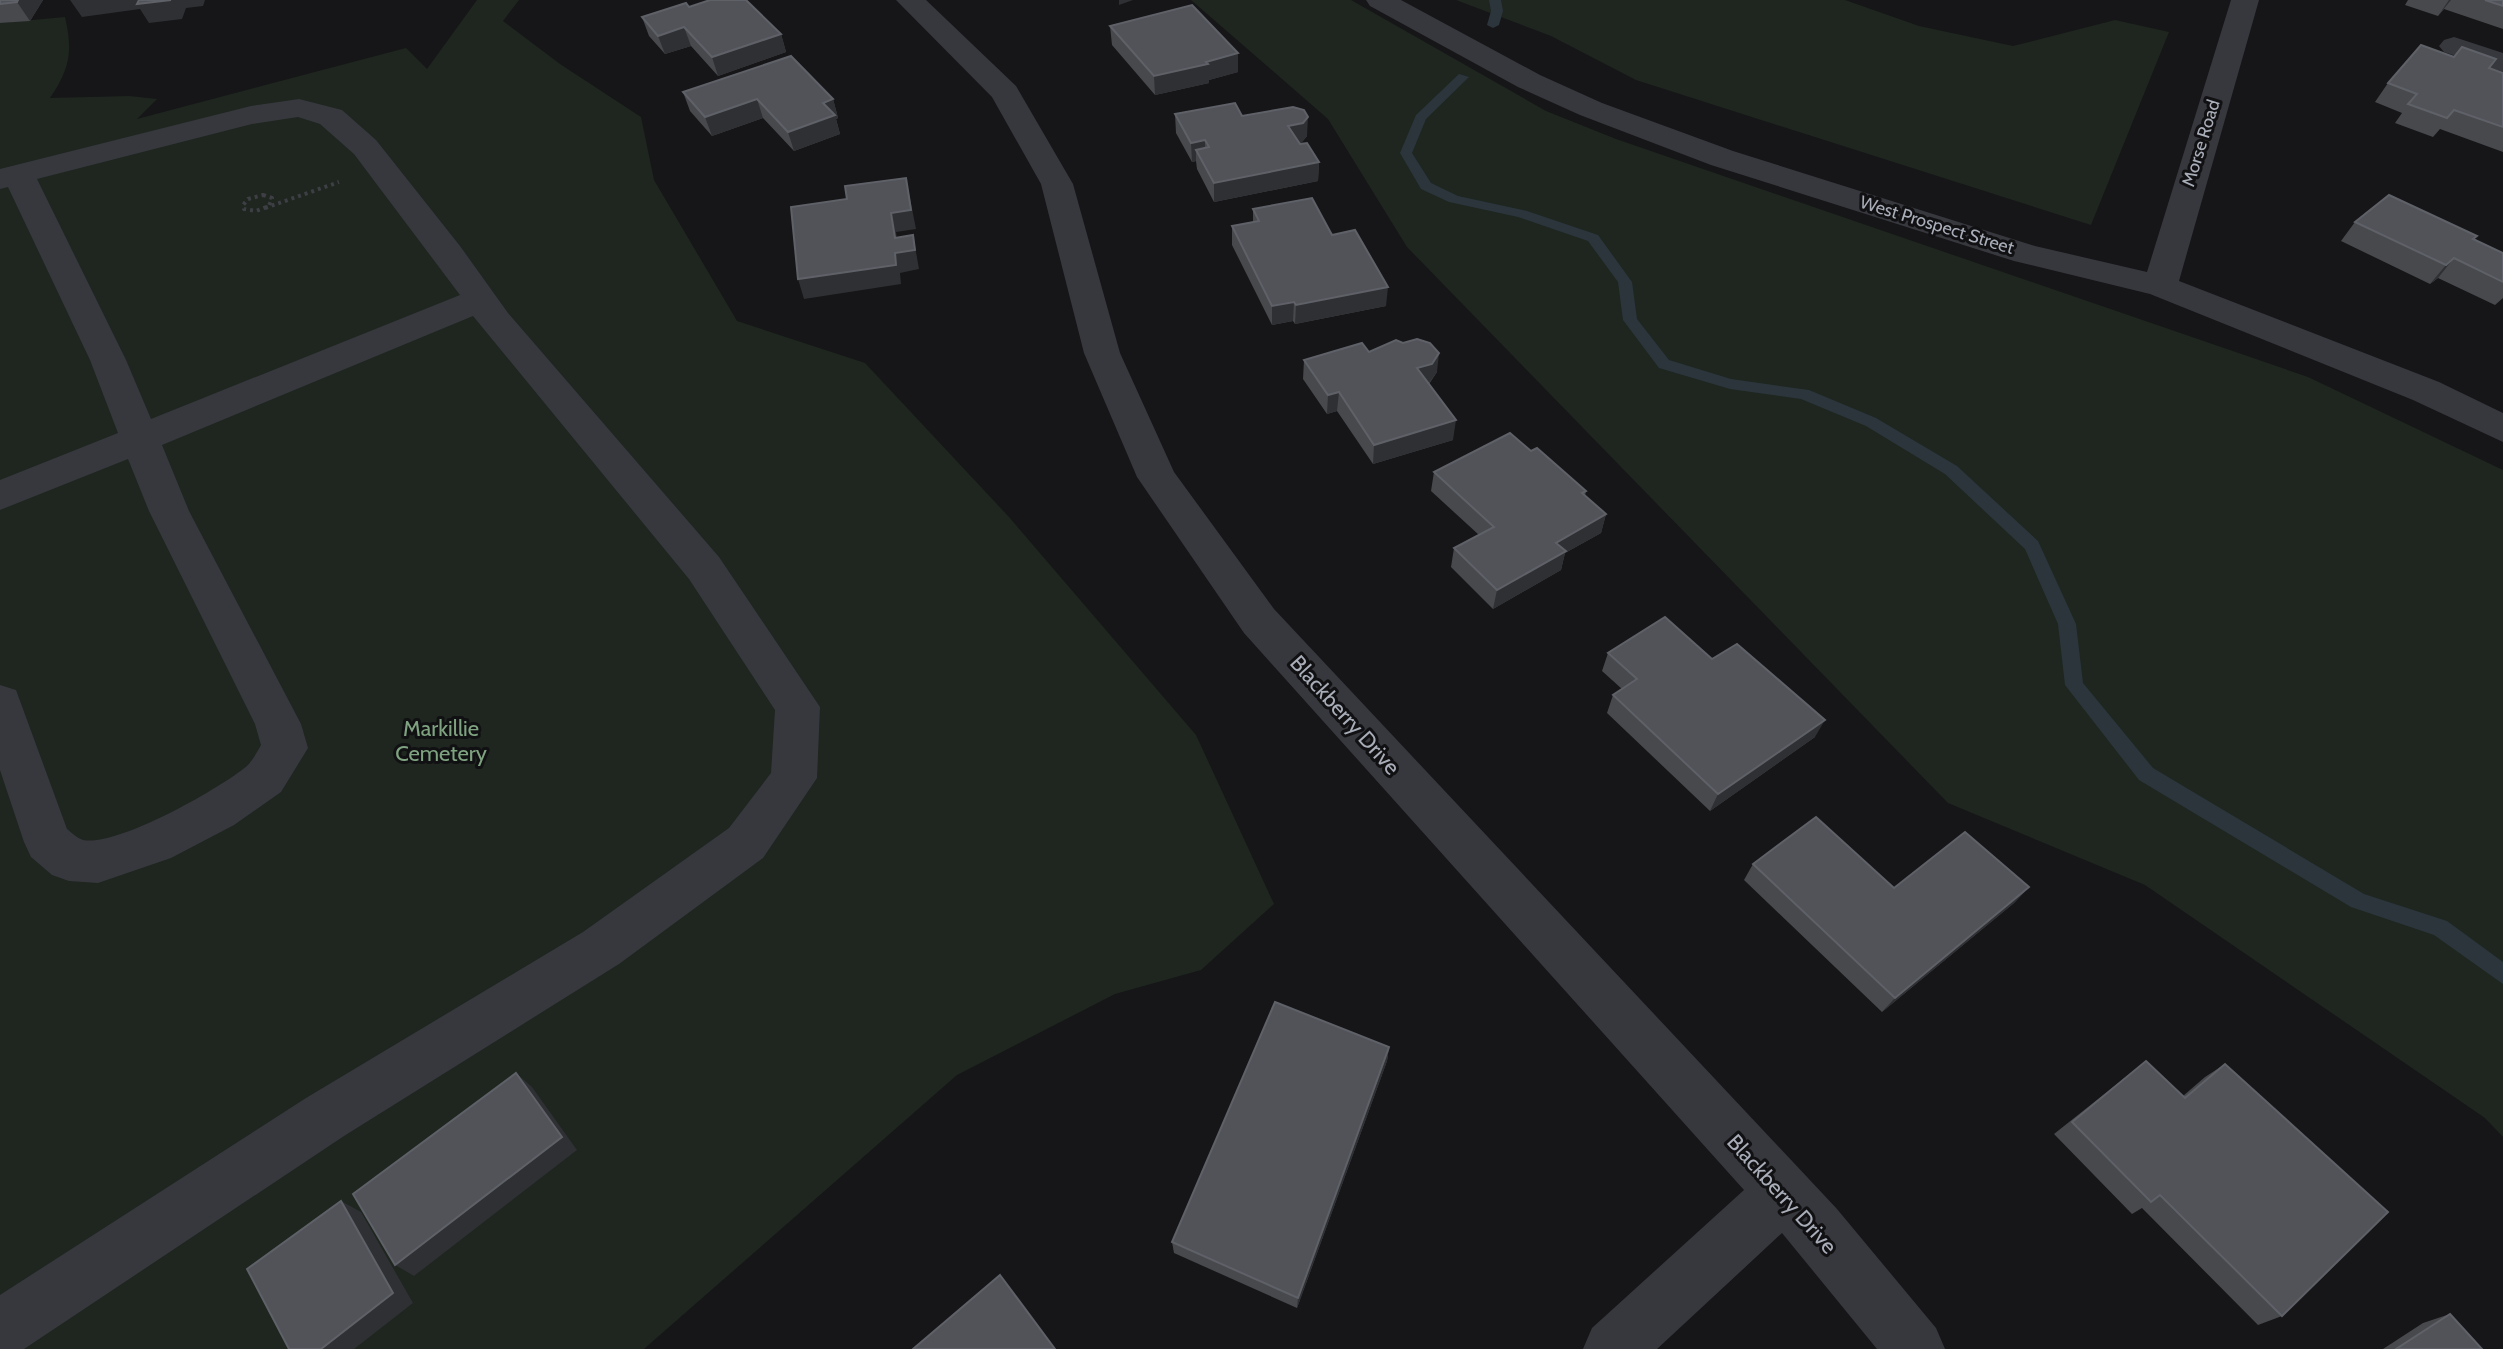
<svg xmlns="http://www.w3.org/2000/svg" width="2503" height="1349" viewBox="0 0 2503 1349" font-family="Cabin,sans-serif">
<style>
.green{fill:#1e261f}
.lines{fill:none;stroke-linecap:round;stroke-linejoin:round}
.stream{fill:#2c353c;fill-rule:evenodd}
.path{stroke:#3d3f44;stroke-width:4;stroke-dasharray:3 4;stroke-linecap:butt}
.minor{fill:#37383d;fill-rule:evenodd}
.wall{fill:#47494d}
.shaded-wall{fill:#2f3033}
.building{fill:#525359;stroke:#5f6168;stroke-width:2}
.labels{text-anchor:middle;dominant-baseline:central;stroke-width:6;stroke-linejoin:round;paint-order:stroke}
.far-street-label{font-size:18px;fill:#a8adb8;stroke:#111113}
.street-label{font-size:22px;fill:#a8adb8;stroke:#111113}
.park-label{font-size:22px;fill:#7fa381;stroke:#111113}
</style>
<rect width="100%" height="100%" fill="#161618"/>
<!-- green -->
<g class="green">
<path d="M477 0H519L503 21 560 64 641 117 654 180 737 321 865 363 1009 517 1196 735 1274 904 1201 970 1115 994 957 1075 644 1349H0V23L65 17C73 52 70 68 50 98L129 96 157 99 137 119 406 48 427 69Z"/>
<path d="M1191 0H1351L1546 111 1616 139 2308 377 2503 470V1137L2485 1118 2145 885 1948 803 1407 247 1328 119Z"/>
<path d="M1456 0H1845L1919 26 2013 46 2115 20 2169 32 2091 225 1636 80 1551 36Z"/>
</g>
<g class="lines">
<!-- stream -->
<g class="stream">
<path d="M1489 0H1501L1503 11 1499 25 1493 28 1487 25 1491 11Z"/>
<path d="M1459 74 1469 77 1426 119 1412 153 1431 183 1458 196 1527 211 1598 235 1632 282 1637 319 1669 360 1731 379 1809 390 1876 418 1957 466 2038 541 2076 624 2083 683 2153 768 2364 894 2447 921 2503 962V984L2434 935 2351 907 2139 780 2065 685 2058 624 2025 549 1945 474 1866 426 1801 399 1730 389 1659 368 1623 320 1618 282 1588 241 1518 217 1449 202 1421 189 1400 153 1416 115Z"/>
</g>
<!-- path -->
<g class="path">
<path d="M263 195 272 198 269 206 256 211 244 209 243 205 248 199Z"/>
<path d="M265 208 339 182"/>
</g>
<!-- minor -->
<g class="minor">
<path d="M896 0H926L1016 86 1073 184 1120 353 1174 472 1274 609 1837 1209 1936 1328 1945 1349H1877L1782 1233 1657 1349H1583L1592 1328 1744 1190 1244 633 1137 477 1084 353 1041 184 992 97Z"/>
<path d="M1366 0H1401L1540 75 1602 103 1733 151 2035 246 2147 272 2231 0H2259L2179 281 2439 382 2503 413V442L2413 400 2150 294 2014 261 1711 165 1580 115 1518 87 1370 6Z"/>
<path d="M2454 37 2503 53V72L2444 52 2439 46 2444 40Z"/>
<path d="M299 99 342 110 376 140 460 246 508 313 719 557 820 707 817 778 763 858 619 964 344 1136 24 1349H0V1295L306 1098 583 932 729 828 771 773 775 710 689 579 473 316 162 445 189 511 301 724 308 748 281 792 234 825 171 858 98 883 69 881 52 875 31 857 24 842 0 770V685L16 690 67 829C72 833 77 838 83 840 117 847 219 789 247 766 253 760 257 752 261 745L255 724 149 511 128 459 0 510V480L118 433 90 360 8 187 0 189V169L251 106ZM298 117 320 124 354 154 460 295 151 419 126 360 37 179 252 124Z"/>
</g>
</g>
<!-- wall -->
<g class="wall">
<path d="M0 0H43L30 21 0 23Z"/>
<path d="M2408 0H2503V29L2444 9 2438 16 2405 5Z"/>
<path d="M689 7 781 34 786 52 718 76 691 46 665 54 649 36 642 17Z"/>
<path d="M1110 26 1238 53V72L1209 80V83L1155 95 1112 45Z"/>
<path d="M2490 68 2503 73V152L2440 129 2433 137 2395 123 2402 113 2375 102 2388 83Z"/>
<path d="M683 92 833 99 838 118 836 119 840 134 794 151 763 118 712 136 690 111Z"/>
<path d="M1175 114 1242 116 1307 136 1302 142 1299 143 1319 162 1318 181 1214 202 1197 169 1196 161 1192 162 1176 133Z"/>
<path d="M1253 209 1332 235 1386 306 1295 324 1293 321 1272 325 1232 245V226L1253 222Z"/>
<path d="M2355 222 2474 239 2503 253V298L2495 305 2438 278 2430 284 2341 241Z"/>
<path d="M1369 352 1437 372 1429 384 1453 440 1373 464 1337 411 1327 414 1303 379 1304 360Z"/>
<path d="M1531 451 1586 491 1585 496 1606 514 1601 533 1565 553 1561 570 1493 609 1451 567 1454 548 1479 535 1431 491 1434 472Z"/>
<path d="M1608 653 1712 659 1815 737 1710 811 1607 713 1613 695 1622 689 1602 671Z"/>
<path d="M1753 864 1894 888 2029 887 2014 903 1882 1012 1744 880Z"/>
<path d="M1389 1047 1387 1061 1297 1308 1174 1253 1172 1242Z"/>
<path d="M2146 1061 2183 1096 2205 1077 2225 1064 2282 1316 2258 1325 2142 1208 2132 1214 2054 1134Z"/>
<path d="M2450 1314 2482 1349H2383L2423 1323Z"/>
</g>
<!-- shaded-wall -->
<g class="shaded-wall">
<path d="M18 0H43L30 21 17 2Z"/>
<path d="M70 0H205L203 6 186 8 182 19 149 23 140 9 82 17Z"/>
<path d="M1119 0H1133L1119 5Z"/>
<path d="M2449 0H2451L2438 16Z"/>
<path d="M684 27 691 46 665 54 658 36Z"/>
<path d="M781 34 786 52 718 76 712 57Z"/>
<path d="M1238 53V72L1209 80V83L1155 95 1154 76Z"/>
<path d="M757 99 763 118 712 136 705 117Z"/>
<path d="M833 99 838 118 836 119 840 134 794 151 788 132 823 103Z"/>
<path d="M1308 117 1307 136 1302 142 1288 145V126Z"/>
<path d="M1205 140V159L1196 150V161L1192 162 1191 143Z"/>
<path d="M1319 162 1318 181 1214 202V183Z"/>
<path d="M906 178 916 229 896 232 899 253 913 235 919 269 900 273 901 284 804 299 798 279 891 213Z"/>
<path d="M2454 258 2438 278 2430 284 2446 265Z"/>
<path d="M1388 287 1386 306 1295 324 1296 305Z"/>
<path d="M1294 302 1293 321 1272 325V306Z"/>
<path d="M1439 353 1437 372 1429 383 1417 368Z"/>
<path d="M1339 392 1337 411 1327 414 1328 395Z"/>
<path d="M1456 420 1453 440 1373 464 1374 445Z"/>
<path d="M1606 514 1601 533 1565 553 1561 570 1493 609 1497 590 1556 543Z"/>
<path d="M1825 720 1815 737 1710 811 1718 794Z"/>
<path d="M2029 887 2014 903 1882 1012 1895 998Z"/>
<path d="M1389 1047 1387 1061 1297 1308 1298 1298Z"/>
<path d="M516 1073 532 1087 577 1150 414 1276 395 1265Z"/>
<path d="M341 1201 361 1212 413 1303 354 1349H321Z"/>
</g>
<!-- building -->
<g class="building">
<path d="M0 0H18L17 2 0 4Z"/>
<path d="M139 0H171L137 4Z"/>
<path d="M710 0H746L781 34 712 57 684 27 658 36 642 17 686 3 689 7Z"/>
<path d="M2485 0H2503V6Z"/>
<path d="M1192 5 1238 53 1206 62 1208 64 1154 76 1110 26Z"/>
<path d="M2421 45 2454 57 2462 47 2496 59 2489 68 2503 73V127L2454 110 2447 118 2408 104 2417 94 2388 83Z"/>
<path d="M791 56 833 99 823 103 835 115 788 132 757 99 705 117 683 92Z"/>
<path d="M1235 103 1242 116 1293 107 1304 110 1308 117 1303 123 1288 126 1300 144 1307 143 1319 162 1214 183 1196 150 1209 147 1205 140 1191 143 1175 114Z"/>
<path d="M906 178 911 210 891 213 895 238 913 235 915 250 895 253 896 265 798 279 791 207 847 199 845 186Z"/>
<path d="M2389 195 2477 236 2473 239 2503 253V282L2454 258 2446 265 2355 222Z"/>
<path d="M1312 198 1332 235 1355 230 1388 287 1296 305 1294 302 1272 306 1232 226 1259 221 1253 209Z"/>
<path d="M1417 339 1430 343 1439 353 1432 364 1417 368 1456 420 1374 445 1339 392 1328 395 1304 360 1362 343 1369 352 1396 340 1403 343Z"/>
<path d="M1510 433 1531 451 1537 448 1586 491 1582 493 1606 514 1556 543 1566 551 1497 590 1454 548 1494 527 1434 472Z"/>
<path d="M1665 617 1712 659 1737 644 1825 720 1718 794 1613 695 1637 679 1608 653Z"/>
<path d="M1816 817 1894 888 1965 832 2029 887 1895 998 1753 864Z"/>
<path d="M1275 1002 1389 1047 1298 1298 1172 1242Z"/>
<path d="M2146 1061 2185 1098 2225 1064 2388 1212 2282 1316 2160 1195 2151 1202 2072 1122Z"/>
<path d="M516 1073 562 1137 395 1265 353 1194Z"/>
<path d="M341 1201 393 1293 321 1349H289L247 1269Z"/>
<path d="M1000 1275 1055 1349H913Z"/>
<path d="M2450 1314 2482 1349H2396Z"/>
</g>
<g class="labels">
<!-- far-street labels -->
<g class="far-street-label">
<text transform="translate(2201 143) rotate(-73)">Morse Road</text>
<text transform="translate(1937 225) rotate(17)">West Prospect Street</text>
</g>
<!-- street labels -->
<g class="street-label">
<text transform="translate(1345 715) rotate(48)">Blackberry Drive</text>
<text transform="translate(1782 1194) rotate(48)">Blackberry Drive</text>
</g>
<!-- park labels -->
<g class="park-label">
<text x="441" y="728">Markillie<tspan x="441" dy="25">Cemetery</tspan></text>
</g>
</g>
</svg>
